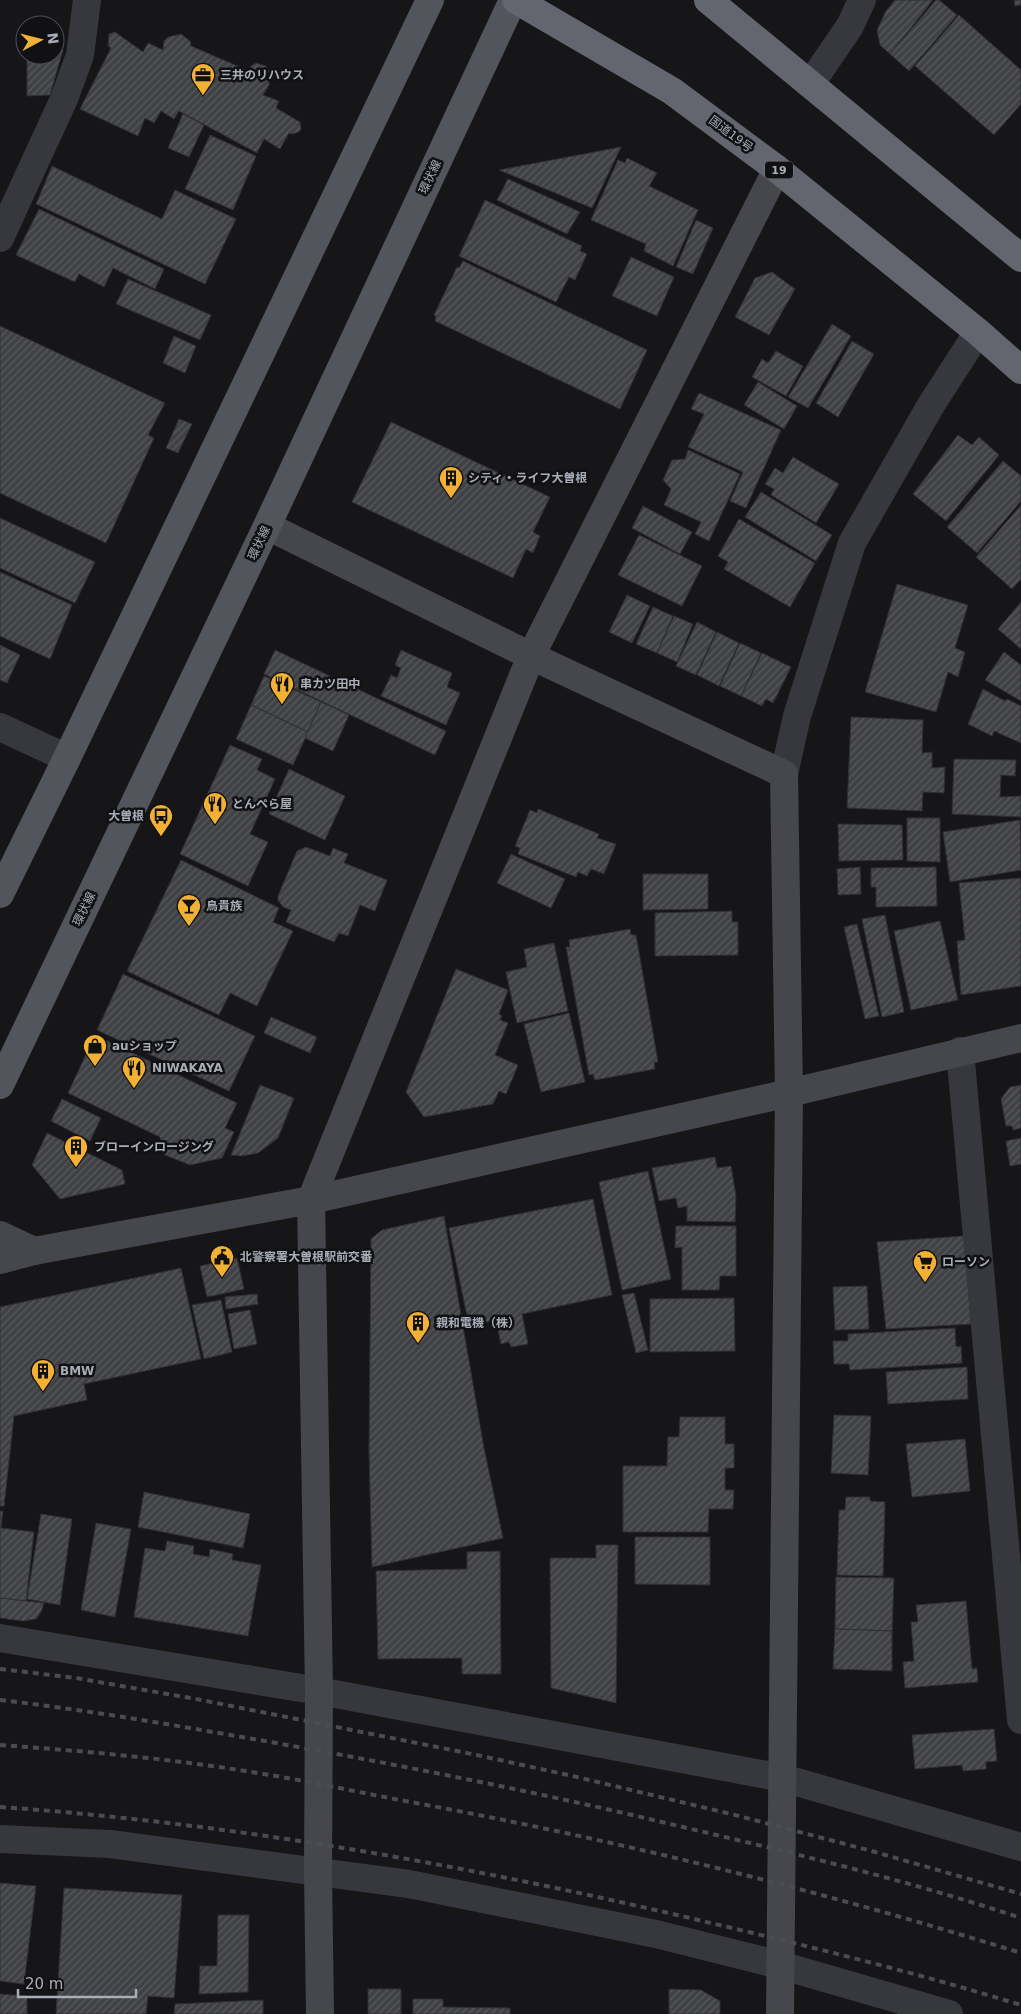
<svg xmlns="http://www.w3.org/2000/svg" width="1021" height="2014" viewBox="0 0 1021 2014" font-family="'DejaVu Sans','Noto Sans JP',sans-serif">
<style>
.building{fill:url(#building-hatch);stroke:#303034}
.lines{fill:none;stroke-linecap:round;stroke-linejoin:round}
.street{stroke:#37383d;stroke-width:28}
.secondary{stroke:#45474d;stroke-width:28}
.primary{stroke:#53555c;stroke-width:28}
.highway{stroke:#63666e;stroke-width:28}
.rail{stroke:#4a4c52;stroke-width:4;stroke-dasharray:6 5;stroke-linecap:butt}
.labels{text-anchor:middle;dominant-baseline:central;stroke-width:5;stroke-linejoin:round;paint-order:stroke}
.shield{fill:#111113;stroke:#7b7e86;stroke-width:1}
.shield-label{font-size:11px;font-weight:bold;fill:#a8adb8}
.poi-label{font-size:12px;font-weight:bold;fill:#a8adb8;stroke:#111113;text-anchor:start}
.street-label{font-size:12px;fill:#a8adb8;stroke:#111113}
</style>
<defs>
<pattern id="building-hatch" width="6" height="6" patternUnits="userSpaceOnUse" patternTransform="scale(1.25)"><rect width="6" height="6" fill="#404145"/><path d="M-1 1l2-2M0 6l6-6M5 7l2-2" fill="none" stroke="#595a5e"/></pattern>
</defs>
<rect width="100%" height="100%" fill="#161618"/>
<!-- building -->
<g class="building">
<path d="M895 0H933L890 54 880 45 877 30 886 11Z"/>
<path d="M936 0H939L957 15 909 71 890 54Z"/>
<path d="M1014 0H1021V5L1015 6Z"/>
<path d="M959 15 1021 70V104L994 135 915 66Z"/>
<path d="M115 32 143 52 148 43 163 50 164 41 168 37 181 34 190 41 191 46 249 71 251 66 256 63 266 66 269 71V85L263 95 279 101 276 108 300 122 301 129 299 132 292 134 289 133 280 149 264 139 257 153 179 111 174 119 161 111 154 123 145 118 138 136 80 109 111 48 108 46 109 34Z"/>
<path d="M55 41 63 50 50 95 27 96V55H55Z"/>
<path d="M183 114 204 125 189 157 168 148Z"/>
<path d="M210 135 256 156 233 210 185 189Z"/>
<path d="M621 147 592 208 499 170Z"/>
<path d="M627 158 657 173 649 186 698 210 673 266 644 251 646 244 591 220 618 160 625 163Z"/>
<path d="M52 166 162 219 175 190 236 219 205 284 36 204Z"/>
<path d="M508 179 580 212 567 234 497 200Z"/>
<path d="M485 200 582 246 580 251 587 254 575 280 569 277 556 302 459 256Z"/>
<path d="M39 209 164 269 155 289 113 268 104 287 79 274 75 282 16 255Z"/>
<path d="M696 220 713 228 693 274 676 267Z"/>
<path d="M631 257 674 277 657 316 612 296Z"/>
<path d="M463 261 647 350 620 409 435 321 436 316 434 315 457 267 459 268Z"/>
<path d="M772 272 795 289 769 335 735 317 755 278Z"/>
<path d="M128 279 211 315 200 340 116 304Z"/>
<path d="M832 324 851 336 808 408 788 397Z"/>
<path d="M0 326 165 403 148 435 154 438 106 543 0 493Z"/>
<path d="M174 336 196 346 185 373 163 363Z"/>
<path d="M852 341 874 354 838 417 816 403Z"/>
<path d="M776 351 803 366 786 396 752 377 762 359 768 363Z"/>
<path d="M758 382 797 406 784 429 744 405Z"/>
<path d="M699 393 781 430 746 508 730 501 743 472 688 447 704 414 691 409Z"/>
<path d="M179 419 192 424 178 453 166 448Z"/>
<path d="M391 422 550 497 533 532 540 536 533 553 526 549 513 578 352 502Z"/>
<path d="M958 435 972 445 979 437 999 455 946 521 913 494Z"/>
<path d="M688 450 740 474 709 541 695 534 701 522 664 505 671 489 663 480 672 460 685 459Z"/>
<path d="M793 457 839 484 816 523 771 495 774 489 765 484 775 468 783 473Z"/>
<path d="M1003 461 1021 476V501L977 553 947 527Z"/>
<path d="M761 492 832 535 816 561 745 517Z"/>
<path d="M1021 505V579L1012 589 976 557Z"/>
<path d="M643 506 692 532 680 554 632 528Z"/>
<path d="M0 518 95 562 75 603 0 568Z"/>
<path d="M739 519 815 563 790 607 724 569 728 562 718 556Z"/>
<path d="M639 535 702 566 682 606 618 575Z"/>
<path d="M0 572 72 605 50 659 0 636Z"/>
<path d="M897 584 968 605 955 648 965 652 958 677 948 672 936 712 865 692Z"/>
<path d="M627 595 650 606 632 643 609 632Z"/>
<path d="M1021 602V649L998 629Z"/>
<path d="M653 607 673 616 657 653 636 644Z"/>
<path d="M674 616 693 624 677 662 657 653Z"/>
<path d="M697 622 716 632 696 675 676 666Z"/>
<path d="M717 632 739 643 719 686 697 675Z"/>
<path d="M740 643 761 653 741 696 720 686Z"/>
<path d="M0 645 20 655 7 683 0 680Z"/>
<path d="M275 650 446 731 435 755 264 674Z"/>
<path d="M401 650 452 673 447 687 460 693 446 725 381 696 391 675 397 678 401 668 395 665Z"/>
<path d="M1004 652 1021 665V701L985 680Z"/>
<path d="M762 653 791 667 773 703 766 699 762 706 741 696Z"/>
<path d="M264 676 321 702 308 732 251 705Z"/>
<path d="M983 689 1005 701 1007 699 1021 706V743L994 731 992 736 968 724Z"/>
<path d="M321 702 349 715 333 751 305 738Z"/>
<path d="M251 705 308 732 293 765 236 739Z"/>
<path d="M851 717 923 720 922 753 932 752V768L945 767 944 793 923 792 922 811 847 808Z"/>
<path d="M230 745 262 759 257 770 275 779 250 834 268 842 248 886 180 854Z"/>
<path d="M954 759 1016 760 1015 776 1001 775 1000 797 1021 796V817L952 814Z"/>
<path d="M289 769 345 796 325 840 269 814Z"/>
<path d="M538 809 599 834 597 838 616 844 604 874 591 869 587 876 578 872 576 877 518 854 520 848 515 846 530 810 537 813Z"/>
<path d="M907 818H940V862L907 861Z"/>
<path d="M1020 820 1021 870 950 882 943 832Z"/>
<path d="M838 824 902 825 903 860 839 861Z"/>
<path d="M306 847 330 856 333 848 348 854 344 863 387 880 375 911 360 905 348 936 339 933 334 942 286 922 291 910 283 907 278 900V896L297 851Z"/>
<path d="M511 854 565 879 551 908 497 883Z"/>
<path d="M181 860 279 908 273 922 293 931 257 1006 230 993 219 1015 127 971Z"/>
<path d="M860 867 861 894 838 895 837 869Z"/>
<path d="M936 867 937 906 876 907V887H871V868Z"/>
<path d="M643 874H708V909L643 910Z"/>
<path d="M1021 878V986L961 995 957 941 965 940 959 883Z"/>
<path d="M732 911V922H738V955L655 956V913Z"/>
<path d="M885 915 904 1012 882 1017 862 919Z"/>
<path d="M940 921 958 1000 911 1010 894 931Z"/>
<path d="M857 924 879 1016 865 1019 844 927Z"/>
<path d="M630 929 631 935H636L658 1062H654L655 1069 595 1080 593 1074 589 1075 566 947H570L569 940Z"/>
<path d="M554 943 568 1011 517 1023 506 972 527 967 524 949Z"/>
<path d="M456 969 508 990 499 1014 502 1016 500 1020 508 1023 495 1055 518 1065 506 1094 499 1091 493 1104 424 1117 406 1092Z"/>
<path d="M123 974 255 1036 229 1091 97 1030Z"/>
<path d="M569 1013 585 1082 541 1092 524 1024Z"/>
<path d="M271 1017 317 1037 310 1053 264 1033Z"/>
<path d="M95 1035 237 1103 225 1128 234 1132 222 1158 190 1165 165 1155 160 1137 68 1093Z"/>
<path d="M260 1085 294 1098 278 1138 258 1153 242 1156 231 1155Z"/>
<path d="M1021 1085V1128L1013 1130 1012 1126H1006L1001 1099 1010 1087Z"/>
<path d="M62 1099 101 1118 90 1141 51 1121Z"/>
<path d="M47 1133 122 1170 125 1184 60 1199 32 1165Z"/>
<path d="M1021 1138V1164L1010 1166 1006 1141Z"/>
<path d="M715 1157 717 1168 731 1166 736 1196 735 1222 687 1221V1206L678 1208 676 1198 659 1201 652 1168Z"/>
<path d="M648 1171 671 1279 622 1290 599 1182Z"/>
<path d="M593 1199 612 1295 522 1314 528 1344 511 1347 509 1342 501 1344 496 1320 469 1326 449 1228Z"/>
<path d="M444 1216 484 1448 503 1538 372 1567 369 1451 371 1239 382 1230Z"/>
<path d="M676 1226H736V1276H720L719 1290H682V1247L675 1248Z"/>
<path d="M965 1236 971 1324 886 1329 877 1242Z"/>
<path d="M237 1258 244 1289 207 1297 200 1266Z"/>
<path d="M181 1268 201 1359 84 1384 87 1400 14 1416 4 1506H0V1307Z"/>
<path d="M867 1286 869 1329 835 1330 833 1287Z"/>
<path d="M634 1293 648 1350 636 1353 622 1295Z"/>
<path d="M257 1294 258 1304 226 1309 225 1297Z"/>
<path d="M734 1298 735 1351 650 1352V1299Z"/>
<path d="M221 1300 232 1352 204 1359 192 1305Z"/>
<path d="M250 1310 257 1344 234 1349 228 1314Z"/>
<path d="M955 1328 956 1347 961 1346 962 1363 850 1370 849 1364H834L833 1341H848V1334Z"/>
<path d="M967 1367 968 1399 888 1404 886 1372Z"/>
<path d="M834 1415 871 1416 868 1475 831 1473Z"/>
<path d="M680 1417H725V1444H734V1468H725V1490H734L733 1509H709L708 1532H623V1466H667L668 1437H679Z"/>
<path d="M965 1439 970 1491 912 1497 906 1444Z"/>
<path d="M144 1492 250 1514 243 1548 138 1527Z"/>
<path d="M846 1497H870V1501L885 1502 883 1576 837 1575 839 1510H845Z"/>
<path d="M0 1511H3L1 1528 34 1532 26 1601 0 1598Z"/>
<path d="M41 1514 72 1519 60 1605 27 1599Z"/>
<path d="M96 1523 131 1529 115 1617 81 1610Z"/>
<path d="M635 1537H710V1585L635 1584Z"/>
<path d="M167 1541 194 1546 193 1554 209 1557 210 1549 233 1554 232 1560 261 1565 248 1636 134 1617 145 1548 165 1551Z"/>
<path d="M596 1545H618L616 1703 551 1688 550 1558H596Z"/>
<path d="M500 1551 501 1674H462V1658L378 1659 376 1571 467 1569V1552Z"/>
<path d="M836 1577 894 1578 892 1631 835 1629Z"/>
<path d="M0 1598 26 1601 44 1603 41 1612 36 1619 23 1621 0 1618Z"/>
<path d="M966 1601 972 1669 977 1668 978 1682 905 1688 903 1662 914 1661 911 1622H918L916 1605Z"/>
<path d="M835 1629 892 1631V1671L833 1669Z"/>
<path d="M994 1729 997 1761 986 1762V1769L963 1771 962 1765 915 1769 912 1735Z"/>
<path d="M0 1883 36 1886 24 1984 0 1981Z"/>
<path d="M64 1888 182 1895 174 1998 148 1996 146 2014H56Z"/>
<path d="M218 1915H249L248 1992 199 1994 200 1966H217Z"/>
<rect x="368" y="1989" width="33" height="25"/>
<path d="M669 1989 701 1990 720 2001V2014H669Z"/>
<path d="M0 1994 27 1996V2014H0Z"/>
<path d="M413 1999H443V2007L510 2008V2014H413Z"/>
<path d="M263 2000V2014H174L175 2004Z"/>
</g>
<g class="lines">
<!-- street -->
<g class="street">
<path d="M811 83 850 26 862 0"/>
<path d="M0 238 64 99 80 55 87 0"/>
<path d="M0 727 67 758"/>
<path d="M784 774 797 716 852 543 931 405 978 332"/>
<path d="M960 1051 1021 1720"/>
<path d="M0 1638 319 1691 783 1778 1021 1847"/>
<path d="M0 1839 110 1844 409 1884 656 1934 780 1965 949 2014"/>
</g>
<!-- secondary -->
<g class="secondary">
<path d="M267 526 531 656 784 774 789 1093 780 2014"/>
<path d="M0 1235 34 1251"/>
<path d="M0 1260 34 1251 311 1200 789 1093 1021 1038"/>
<path d="M320 2014 318 1872 319 1691 311 1200 531 656 777 169"/>
</g>
<!-- primary -->
<g class="primary">
<path d="M0 894 67 758 430 0"/>
<path d="M0 1085 267 526 513 0"/>
</g>
<!-- highway -->
<g class="highway">
<path d="M516 0 672 91 777 169 978 332 1021 370"/>
<path d="M708 0 1021 258"/>
</g>
<!-- rail -->
<g class="rail">
<path d="M0 1669 76 1678 196 1699 477 1755 577 1777 735 1815 868 1850 1021 1894"/>
<path d="M0 1700C87 1710 173 1725 259 1740 389 1763 517 1788 645 1818 771 1848 898 1877 1021 1918"/>
<path d="M0 1745C82 1751 164 1758 245 1771 299 1779 352 1791 405 1801 613 1839 819 1890 1021 1953"/>
<path d="M0 1807C228 1823 454 1863 677 1915 792 1942 907 1970 1021 2005"/>
</g>
</g>
<!-- icons -->
<defs>
<g id="office-pin" transform="scale(1.25)"><path d="M0 17L-7.5 6A9.5 9.5 0 1 1 7.5 6Z" fill="#f2b134" stroke="#111113"/><path d="M-6-3h4V-5.5h4V-3h4V5H-6ZM-1-4.5V-3h2v-1.5ZM-6 0V1H6V0Z" fill="#111"/></g>
<g id="building-pin" transform="scale(1.25)"><path d="M0 17L-7.5 6A9.5 9.5 0 1 1 7.5 6Z" fill="#f2b134" stroke="#111113"/><path d="M-4-6H4V6H1V3H-1V6H-4ZM-2.5-4.3h1.7v1.8h-1.7ZM.8-4.3h1.7v1.8H.8ZM-2.5-1h1.7V.8h-1.7ZM.8-1h1.7V.8H.8Z" fill="#111"/></g>
<g id="restaurant-pin" transform="scale(1.25)"><path d="M0 17L-7.5 6A9.5 9.5 0 1 1 7.5 6Z" fill="#f2b134" stroke="#111113"/><path d="M-5-6h1v4h1v-4h1v4h1v-4h1v5L-1.5 .5V6h-2V.5L-5-1ZM5-6V6H3V1.5H1.5Q1.5-4 5-6Z" fill="#111"/></g>
<g id="bus-pin" transform="scale(1.25)"><path d="M0 17L-7.5 6A9.5 9.5 0 1 1 7.5 6Z" fill="#f2b134" stroke="#111113"/><path d="M-5-6H5V4H4V6H2V4H-2V6H-4V4H-5ZM-3.5-4V0h7V-4ZM-3.5 1.2v1.5H-2V1.2ZM2 1.2v1.5H3.5V1.2Z" fill="#111"/></g>
<g id="bar-pin" transform="scale(1.25)"><path d="M0 17L-7.5 6A9.5 9.5 0 1 1 7.5 6Z" fill="#f2b134" stroke="#111113"/><path d="M-6-5H6L.8 .8V4.5H3.5V6h-7V4.5H-.8V.8Z" fill="#111"/></g>
<g id="shop-pin" transform="scale(1.25)"><path d="M0 17L-7.5 6A9.5 9.5 0 1 1 7.5 6Z" fill="#f2b134" stroke="#111113"/><path d="M-5-2.5h2.3a2.7 3.5 0 0 1 5.4 0H5L5.5 6h-11ZM-1.5-2.5h3a1.5 2.3 0 0 0-3 0Z" fill="#111"/></g>
<g id="civic-pin" transform="scale(1.25)"><path d="M0 17L-7.5 6A9.5 9.5 0 1 1 7.5 6Z" fill="#f2b134" stroke="#111113"/><path d="M-.6-6.5H3V-4.5H.6V-3L4-1V1h2V6H-6V1h2V-1L-.6-3ZM-1.2 2.5V6h2.4V2.5Z" fill="#111"/></g>
<g id="supermarket-pin" transform="scale(1.25)"><path d="M0 17L-7.5 6A9.5 9.5 0 1 1 7.5 6Z" fill="#f2b134" stroke="#111113"/><path d="M-6-5.5h2.5l.6 2H6L4.5 2H-2.5L-4.4-4H-6ZM-1.5 3.2a1.3 1.3 0 1 0 .1 0ZM3 3.2a1.3 1.3 0 1 0 .1 0Z" fill="#111"/></g>
</defs>
<g fill-rule="evenodd">
<use href="#office-pin" x="203" y="75"/>
<use href="#building-pin" x="451" y="478"/>
<use href="#restaurant-pin" x="282" y="684"/>
<use href="#restaurant-pin" x="215" y="804"/>
<use href="#bus-pin" x="161" y="816"/>
<use href="#bar-pin" x="189" y="906"/>
<use href="#shop-pin" x="95" y="1046"/>
<use href="#restaurant-pin" x="134" y="1068"/>
<use href="#building-pin" x="76" y="1147"/>
<use href="#civic-pin" x="222" y="1257"/>
<use href="#supermarket-pin" x="925" y="1262"/>
<use href="#building-pin" x="418" y="1323"/>
<use href="#building-pin" x="43" y="1371"/>
</g>
<g class="labels">
<!-- shield labels -->
<rect class="shield" x="765" y="161.5" width="28" height="17" rx="4"/>
<g class="shield-label">
<text x="779" y="170">19</text>
</g>
<!-- poi labels -->
<g class="poi-label">
<text x="220" y="75">三井のリハウス</text>
<text x="468" y="478">シティ・ライフ大曽根</text>
<text x="300" y="684">串カツ田中</text>
<text x="232" y="804">とんぺら屋</text>
<text x="144" y="816" text-anchor="end">大曽根</text>
<text x="206" y="906">鳥貴族</text>
<text x="112" y="1046">auショップ</text>
<text x="152" y="1068">NIWAKAYA</text>
<text x="94" y="1147">ブローインロージング</text>
<text x="240" y="1257">北警察署大曽根駅前交番</text>
<text x="942" y="1262">ローソン</text>
<text x="436" y="1323">親和電機（株）</text>
<text x="60" y="1371">BMW</text>
</g>
<!-- street labels -->
<g class="street-label">
<text transform="translate(731 134) rotate(37)">国道19号</text>
<text transform="translate(430 177) rotate(-65)">環状線</text>
<text transform="translate(259 543) rotate(-65)">環状線</text>
<text transform="translate(84 909) rotate(-64)">環状線</text>
</g>
</g>
<!-- north arrow -->
<g transform="translate(40 40) rotate(83)"><circle r="24" fill="#111113" stroke="#4d4f55"/>
<path d="M0-4L9 19L0 12L-9 19Z" fill="#f2b134"/>
<text y="-8" font-size="14" font-weight="bold" text-anchor="middle" fill="#a8adb8">N</text>
</g>
<!-- scale -->
<path d="M18 1989v8h118v-8" fill="none" stroke="#a8adb8" stroke-width="2.5"/>
<text x="25" y="1989" font-size="15" fill="#a8adb8" stroke="#111113" stroke-width="4" paint-order="stroke">20 m</text>
</svg>
